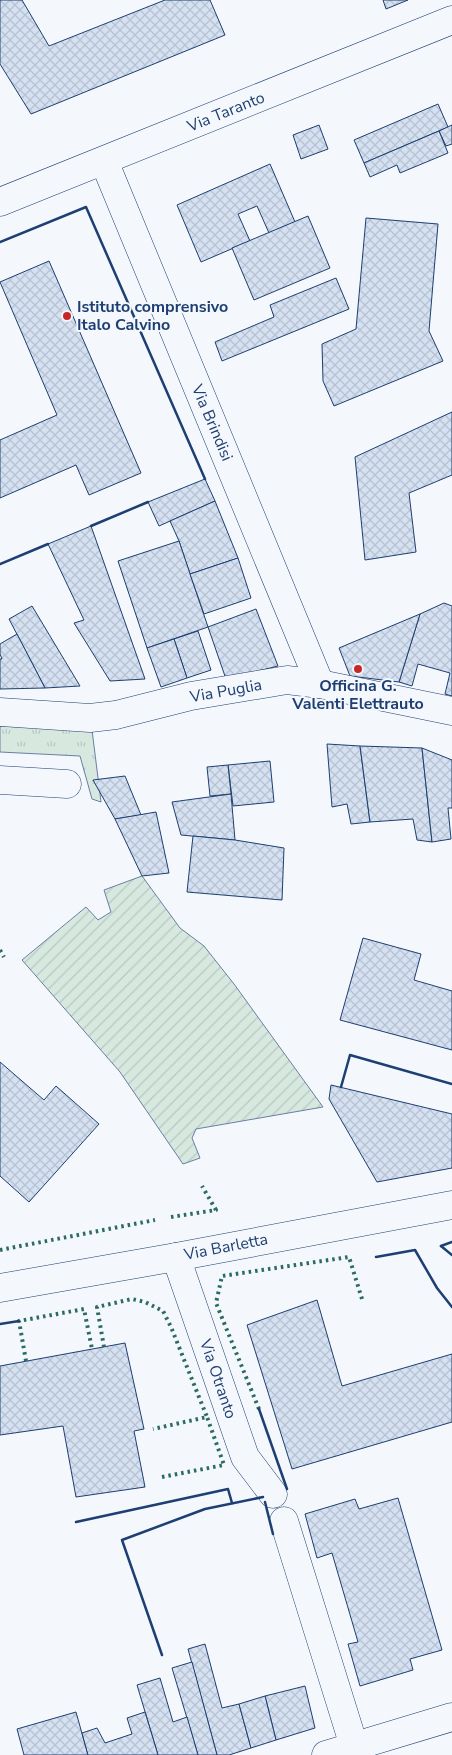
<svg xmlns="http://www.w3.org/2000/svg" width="452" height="1755" viewBox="0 0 452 1755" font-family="'Nunito Sans',sans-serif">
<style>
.grass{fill:url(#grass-tufts);stroke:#687fa3}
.garden{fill:url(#garden-furrows);stroke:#687fa3}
.building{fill:url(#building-cross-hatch);stroke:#1d3f73}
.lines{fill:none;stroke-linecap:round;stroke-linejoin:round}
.street-casing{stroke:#1d3f73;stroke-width:29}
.street{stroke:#f4f7fb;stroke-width:28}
.hedge{stroke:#2c6c60;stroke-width:4;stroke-dasharray:2.5 4;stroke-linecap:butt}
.wall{stroke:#1d3f73;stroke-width:2.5}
.poi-dot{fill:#c62828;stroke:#f4f7fb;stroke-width:2}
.labels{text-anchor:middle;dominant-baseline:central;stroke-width:4;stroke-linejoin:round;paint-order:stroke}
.street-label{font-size:16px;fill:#1d3f73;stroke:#f4f7fb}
.poi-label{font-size:16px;font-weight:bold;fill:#1d3f73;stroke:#f4f7fb;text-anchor:start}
</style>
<defs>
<pattern id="grass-tufts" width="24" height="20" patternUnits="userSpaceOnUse" patternTransform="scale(1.25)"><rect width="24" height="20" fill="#d7e8df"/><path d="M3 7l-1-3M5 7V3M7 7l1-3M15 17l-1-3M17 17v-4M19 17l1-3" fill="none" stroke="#b8c8c3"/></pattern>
<pattern id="garden-furrows" width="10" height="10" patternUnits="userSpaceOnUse" patternTransform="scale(1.25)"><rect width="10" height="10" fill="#d7e8df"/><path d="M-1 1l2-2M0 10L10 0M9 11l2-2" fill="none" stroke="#b8c8c3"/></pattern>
<pattern id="building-cross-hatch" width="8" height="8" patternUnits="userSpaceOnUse" patternTransform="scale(1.25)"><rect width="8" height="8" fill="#d5e0f0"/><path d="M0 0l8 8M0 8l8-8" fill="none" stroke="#b6c1d1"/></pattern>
</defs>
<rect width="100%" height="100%" fill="#f4f7fb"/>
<!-- grass -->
<path class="grass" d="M0 726 92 730 101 802 92 799 80 756 0 752Z"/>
<!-- garden -->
<path class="garden" d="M142 876 180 928 204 946 234 984 323 1107 196 1129 192 1138 200 1158 183 1164 120 1072 22 960 86 907 98 920 111 912 104 890Z"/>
<!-- building -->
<g class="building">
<path d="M0 0H22L49 46 165 0H210L225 35 31 114 0 64Z"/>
<path d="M383 0H408L386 9Z"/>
<path d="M438 104 448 127 364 163 354 140Z"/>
<path d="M319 125 328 149 301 159 293 135Z"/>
<path d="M452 125V144L446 146 439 131Z"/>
<path d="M439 131 448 153 400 173 397 165 370 177 364 163Z"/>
<path d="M270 164 295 222 269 233 257 206 238 214 250 241 201 262 177 205Z"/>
<path d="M308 216 330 268 254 300 232 248Z"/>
<path d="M366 218 438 224 429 331 443 361 334 406 323 381 322 344 356 329Z"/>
<path d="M49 261 141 473 89 495 76 465 0 498V440L57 415 0 282Z"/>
<path d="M336 278 349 309 222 361 215 342 274 317 270 305Z"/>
<path d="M452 412V475L409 493 416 552 365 560 355 457Z"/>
<path d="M205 479 215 501 159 526 148 502Z"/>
<path d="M215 501 238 558 190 574 179 541 170 521Z"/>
<path d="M91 526 145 679 110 681 74 623 84 620 48 544Z"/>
<path d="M179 541 208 627 147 648 118 561Z"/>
<path d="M238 558 251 598 204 614 190 574Z"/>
<path d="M444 603 452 606V696L445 694 450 673 418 664 412 686 399 682 420 614Z"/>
<path d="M32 606 80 686 45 688 9 619Z"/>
<path d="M256 609 278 666 226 679 208 627Z"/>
<path d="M420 614 399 682 350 676 339 648Z"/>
<path d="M198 631 211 670 187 678 174 639Z"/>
<path d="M17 634 45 688 0 689V659H2L0 654V644Z"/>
<path d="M174 639 187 678 161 687 147 648Z"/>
<path d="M327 744 360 746 370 822 351 824 347 804 332 807Z"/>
<path d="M360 746 422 748 432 842 417 840 413 819 370 822Z"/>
<path d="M422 748 452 760V808H448L451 839 432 842Z"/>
<path d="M270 761 274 802 233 806 228 765Z"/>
<path d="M228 765 231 794 210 796 207 767Z"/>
<path d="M125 776 141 815 115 819 93 780Z"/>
<path d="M231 794 235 840 181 835 172 802Z"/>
<path d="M156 812 169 873 142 876 115 819Z"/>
<path d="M193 836 235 840 284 848 282 900 187 892Z"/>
<path d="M363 938 421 954 414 980 452 991V1050L340 1020Z"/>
<path d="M0 1062 44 1100 56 1086 99 1124 29 1202 0 1176Z"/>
<path d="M331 1085 452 1114V1168L377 1182 329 1099Z"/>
<path d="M317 1300 342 1386 452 1354V1422L292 1469 247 1325Z"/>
<path d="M125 1343 144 1429 134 1431 145 1487 76 1497 63 1426 0 1435V1366Z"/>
<path d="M398 1498 442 1650 410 1659 413 1670 360 1686 348 1644 358 1642 332 1553 317 1558 305 1514 355 1499 359 1509Z"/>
<path d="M205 1644 222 1708 239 1704 251 1748 229 1755H217L188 1649Z"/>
<path d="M192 1662 217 1755H198L172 1668Z"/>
<path d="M160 1678 173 1722 187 1717 198 1755H158L137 1685Z"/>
<path d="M305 1686 315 1728 276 1740 265 1696Z"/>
<path d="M265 1696 276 1740 251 1748 239 1704Z"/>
<path d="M76 1712 88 1755H24L17 1729Z"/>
<path d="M145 1712 158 1755H88L82 1733 97 1728 105 1743 132 1734 127 1718Z"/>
</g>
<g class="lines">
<!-- street casing -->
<g class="street-casing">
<g id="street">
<path d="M104 161 320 684"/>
<path d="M0 202 452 20"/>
<path d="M0 712 90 718 116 715 191 696 287 680 320 684 452 711"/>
<path d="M0 780 67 784"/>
<path d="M176 1257 245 1457 273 1494"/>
<path d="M0 1288 176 1257 452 1205"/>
<path d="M284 1521 354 1746"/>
<path d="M326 1755 452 1717"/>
</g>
</g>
<!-- street -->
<use href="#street" class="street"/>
<!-- hedge -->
<g class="hedge">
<path d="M0 950 4 957"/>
<path d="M171 1217 216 1210 202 1186"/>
<path d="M0 1250 155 1220"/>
<path d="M104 1347 97 1307 132 1299 145 1302 163 1311 171 1327 207 1417 153 1429"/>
<path d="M26 1361 19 1321 84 1309 92 1349"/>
<path d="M259 1409 216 1303 222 1276 349 1257 362 1299"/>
<path d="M162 1477 224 1465 207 1417"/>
</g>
<!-- wall -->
<g class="wall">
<path d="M0 242 86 207 205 479"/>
<path d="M91 526 148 502"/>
<path d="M0 564 48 544"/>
<path d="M341 1087 350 1055 452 1084"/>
<path d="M441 1246 452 1255"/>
<path d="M441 1246 452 1242"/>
<path d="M376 1257 415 1250 437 1288 452 1307"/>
<path d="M0 1324 19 1321"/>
<path d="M259 1409 287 1489"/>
<path d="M265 1502 273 1534"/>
<path d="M76 1522 228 1489 232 1503"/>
<path d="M162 1655 122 1540 205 1509 263 1497"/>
</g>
</g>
<!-- markers -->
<g class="poi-dot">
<circle cx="67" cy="316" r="5"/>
<circle cx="358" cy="669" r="5"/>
</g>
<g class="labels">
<!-- street labels -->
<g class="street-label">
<text transform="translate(226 112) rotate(-22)">Via Taranto</text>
<text transform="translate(212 423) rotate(67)">Via Brindisi</text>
<text transform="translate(226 691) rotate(-10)">Via Puglia</text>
<text transform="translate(226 1247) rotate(-11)">Via Barletta</text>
<text transform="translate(218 1379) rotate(71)">Via Otranto</text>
</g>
<!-- poi labels -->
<g class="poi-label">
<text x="77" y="307">Istituto comprensivo<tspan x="77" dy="18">Italo Calvino</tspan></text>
<text x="358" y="686" text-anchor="middle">Officina G.<tspan x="358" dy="18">Valenti Elettrauto</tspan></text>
</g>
</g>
</svg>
